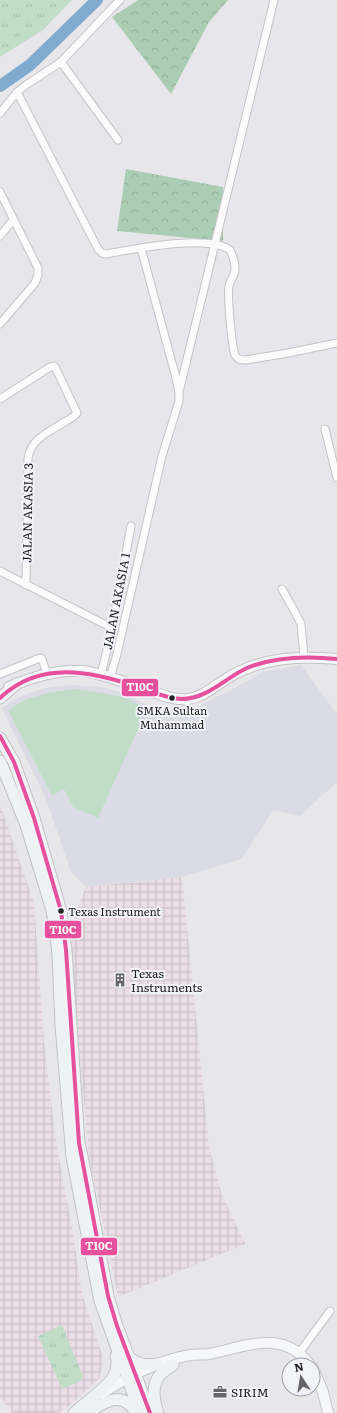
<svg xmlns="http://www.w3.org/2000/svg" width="337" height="1413" viewBox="0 0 337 1413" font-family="Literata,serif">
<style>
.industrial{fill:url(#industrial-grid)}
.built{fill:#dbdbe5}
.grass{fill:url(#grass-tufts)}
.forest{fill:url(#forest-crowns)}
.pitch{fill:#c1ddc8}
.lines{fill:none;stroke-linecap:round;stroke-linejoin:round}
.river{stroke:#81aacf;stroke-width:12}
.street-casing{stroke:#c4c4c7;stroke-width:9}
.secondary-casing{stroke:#c4c4c7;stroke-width:12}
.primary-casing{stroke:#c1c1c4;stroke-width:13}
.street{stroke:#fbfbfc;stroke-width:7}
.secondary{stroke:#f5f7f9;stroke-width:10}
.primary{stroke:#eff2f5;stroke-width:11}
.bus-1-casing{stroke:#f2f3fa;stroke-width:7}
.bus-1{stroke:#e6509d;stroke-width:4}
.bus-dot{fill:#212124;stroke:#f2f3fa;stroke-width:1.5}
.labels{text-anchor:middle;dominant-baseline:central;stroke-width:4;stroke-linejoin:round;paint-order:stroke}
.bus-label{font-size:11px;fill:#212124;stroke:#f2f3fa}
.street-label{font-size:12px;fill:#212124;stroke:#f2f3fa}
.poi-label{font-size:12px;fill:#212124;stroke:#f2f3fa;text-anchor:start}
.line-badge{stroke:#f2f3fa;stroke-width:1.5}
.badge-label{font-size:11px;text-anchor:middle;font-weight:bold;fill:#fff}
</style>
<defs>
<pattern id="industrial-grid" width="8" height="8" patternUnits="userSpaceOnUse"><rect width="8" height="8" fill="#eadde6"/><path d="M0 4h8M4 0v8" fill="none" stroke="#c8bdc5"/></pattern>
<pattern id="grass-tufts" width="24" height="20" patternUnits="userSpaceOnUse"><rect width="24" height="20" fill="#c1ddc8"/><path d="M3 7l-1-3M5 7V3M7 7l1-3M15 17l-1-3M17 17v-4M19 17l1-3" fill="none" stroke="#a6bdac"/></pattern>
<pattern id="forest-crowns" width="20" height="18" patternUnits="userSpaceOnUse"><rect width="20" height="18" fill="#aacdb3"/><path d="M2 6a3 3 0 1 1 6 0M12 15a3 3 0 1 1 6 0" fill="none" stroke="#92b09a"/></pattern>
</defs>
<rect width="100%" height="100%" fill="#e7e7eb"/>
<!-- industrial -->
<g class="industrial">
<path d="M0 804 34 903 44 1042 56 1142 73 1233 82 1294 104 1361 99 1379 69 1406 58 1413H13L0 1397Z"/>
<path d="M182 877 209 1147 221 1192 245 1244 118 1297 89 1156 72 966 71 930 77 909 86 887Z"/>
</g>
<!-- built -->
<path class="built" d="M301 665 337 714V782L300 816 273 810 242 859 182 877 86 887 71 872 46 799 2 708 21 696 46 688 72 685 102 687 126 694 149 706 173 714 188 711 231 690 263 672Z"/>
<!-- grass -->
<g class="grass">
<path d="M0 0H72L43 30 0 57Z"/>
<path d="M62 1325 83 1376 79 1382 62 1389 38 1336Z"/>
</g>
<!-- forest -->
<g class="forest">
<path d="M138 0H228L209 22 171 94 112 17Z"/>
<path d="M126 169 223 187V241L117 231Z"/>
</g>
<!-- pitch -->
<path class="pitch" d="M75 689 102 693 126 698 147 709 98 818 73 807 64 789 52 796 8 710 27 699 48 693Z"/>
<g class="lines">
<!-- river -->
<path class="river" d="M0 86 30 65 97 0"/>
<!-- street casing -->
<g class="street-casing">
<g id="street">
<path d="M61 62 118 140"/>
<path d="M17 92 98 249 102 253 106 254C135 249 207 234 230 250 233 256 235 262 235 269 235 275 230 280 229 286 227 296 232 346 235 355 238 360 241 360 246 360L288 353 337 343"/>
<path d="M0 113 17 92 26 85 61 62 112 8 120 0"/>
<path d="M0 192 38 268V275L35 283 0 324"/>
<path d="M0 236 13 220"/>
<path d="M180 388 274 0"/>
<path d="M0 399 50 367 53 366 55 367 77 413C74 417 70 419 66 421 51 431 31 438 28 458L26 585"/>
<path d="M325 429 337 478"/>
<path d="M0 571 112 628"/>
<path d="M282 589 295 612 301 624 304 657"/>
<path d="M0 674 40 658 42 659 47 674"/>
<path d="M101 675 112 628 131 526"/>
<path d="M110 678 117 654 162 456 179 401V392L175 374 141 248"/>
<path d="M299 1353 330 1311"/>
</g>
</g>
<!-- secondary casing -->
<g class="secondary-casing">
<g id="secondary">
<path d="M9 687C32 677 58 669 83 671 104 674 124 682 144 689 158 693 173 701 188 699 204 697 217 684 231 676 264 657 300 656 337 659"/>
<path d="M313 1368 323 1392 328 1413"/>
<path d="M101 1394C129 1376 157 1361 190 1355 196 1354 203 1355 209 1354 245 1347 283 1328 310 1365"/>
</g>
</g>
<!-- primary casing -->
<g class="primary-casing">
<g id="primary">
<path d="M0 698 16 684"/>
<path d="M0 738 14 762 34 818 61 911 66 950 79 1143 83 1161 108 1296 117 1326 150 1413"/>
<path d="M0 761 26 825 52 910 55 928 58 954 61 1025 72 1157 100 1301 140 1413"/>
<path d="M130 1358C139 1366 146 1365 157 1364"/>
<path d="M74 1413C84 1404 107 1388 113 1377 117 1371 118 1363 116 1356"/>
<path d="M87 1413C105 1402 122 1389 136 1413"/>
<path d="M158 1413C154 1401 151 1385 160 1375 163 1371 169 1368 173 1365"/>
</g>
</g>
<!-- street -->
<use href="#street" class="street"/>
<!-- secondary -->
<use href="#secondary" class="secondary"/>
<!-- primary -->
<use href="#primary" class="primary"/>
<!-- bus-1 casing -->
<g class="bus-1-casing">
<g id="bus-1">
<path d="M0 698C40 660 91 671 138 687 152 691 167 699 182 699 207 699 225 678 247 668 276 656 307 656 337 659"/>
<path d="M0 736 14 762 34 818 61 911 66 950 79 1143 108 1296 117 1326 150 1413"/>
</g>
</g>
<!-- bus-1 -->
<use href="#bus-1" class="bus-1"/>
</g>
<!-- icons -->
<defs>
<g id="building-bare" transform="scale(1.08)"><path d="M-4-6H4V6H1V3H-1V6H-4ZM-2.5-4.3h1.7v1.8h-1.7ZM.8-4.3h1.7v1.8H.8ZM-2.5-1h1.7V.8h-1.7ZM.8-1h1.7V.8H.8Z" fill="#66666a" stroke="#f2f3fa" stroke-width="2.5" paint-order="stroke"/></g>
<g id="office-bare" transform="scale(1.08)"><path d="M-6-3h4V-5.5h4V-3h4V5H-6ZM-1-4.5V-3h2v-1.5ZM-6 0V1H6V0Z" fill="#66666a" stroke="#f2f3fa" stroke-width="2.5" paint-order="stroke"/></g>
</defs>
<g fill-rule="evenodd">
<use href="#building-bare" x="120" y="980"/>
<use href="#office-bare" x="220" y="1392"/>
</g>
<!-- markers -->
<g class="bus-dot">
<circle cx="172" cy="698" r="3.5"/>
<circle cx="61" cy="911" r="3.5"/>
</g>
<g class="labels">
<!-- bus labels -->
<g class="bus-label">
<text x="172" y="710">SMKA Sultan<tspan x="172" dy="14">Muhammad</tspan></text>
<text x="68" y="911" text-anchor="start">Texas Instrument</text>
</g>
<!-- street labels -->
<g class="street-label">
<text transform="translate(27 513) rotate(-89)">JALAN AKASIA 3</text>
<text transform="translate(116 601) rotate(-79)">JALAN AKASIA 1</text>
</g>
<!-- poi labels -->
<g class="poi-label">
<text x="131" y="973">Texas<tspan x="131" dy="14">Instruments</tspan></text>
<text x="231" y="1392">SIRIM</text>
</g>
</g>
<g class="line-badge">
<rect x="121" y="678" width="38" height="19" rx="4" fill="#e6509d"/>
<rect x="44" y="920" width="38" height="19" rx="4" fill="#e6509d"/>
<rect x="80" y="1237" width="38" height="19" rx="4" fill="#e6509d"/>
</g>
<g class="badge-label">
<text x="140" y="691">T10C</text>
<text x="63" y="934">T10C</text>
<text x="99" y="1250">T10C</text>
</g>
<!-- north arrow -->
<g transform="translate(301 1377) rotate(348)"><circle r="19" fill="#f2f3fa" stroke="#9e9fa4"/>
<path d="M0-3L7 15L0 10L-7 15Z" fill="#66666a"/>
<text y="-6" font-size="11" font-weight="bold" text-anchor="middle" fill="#212124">N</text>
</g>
</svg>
